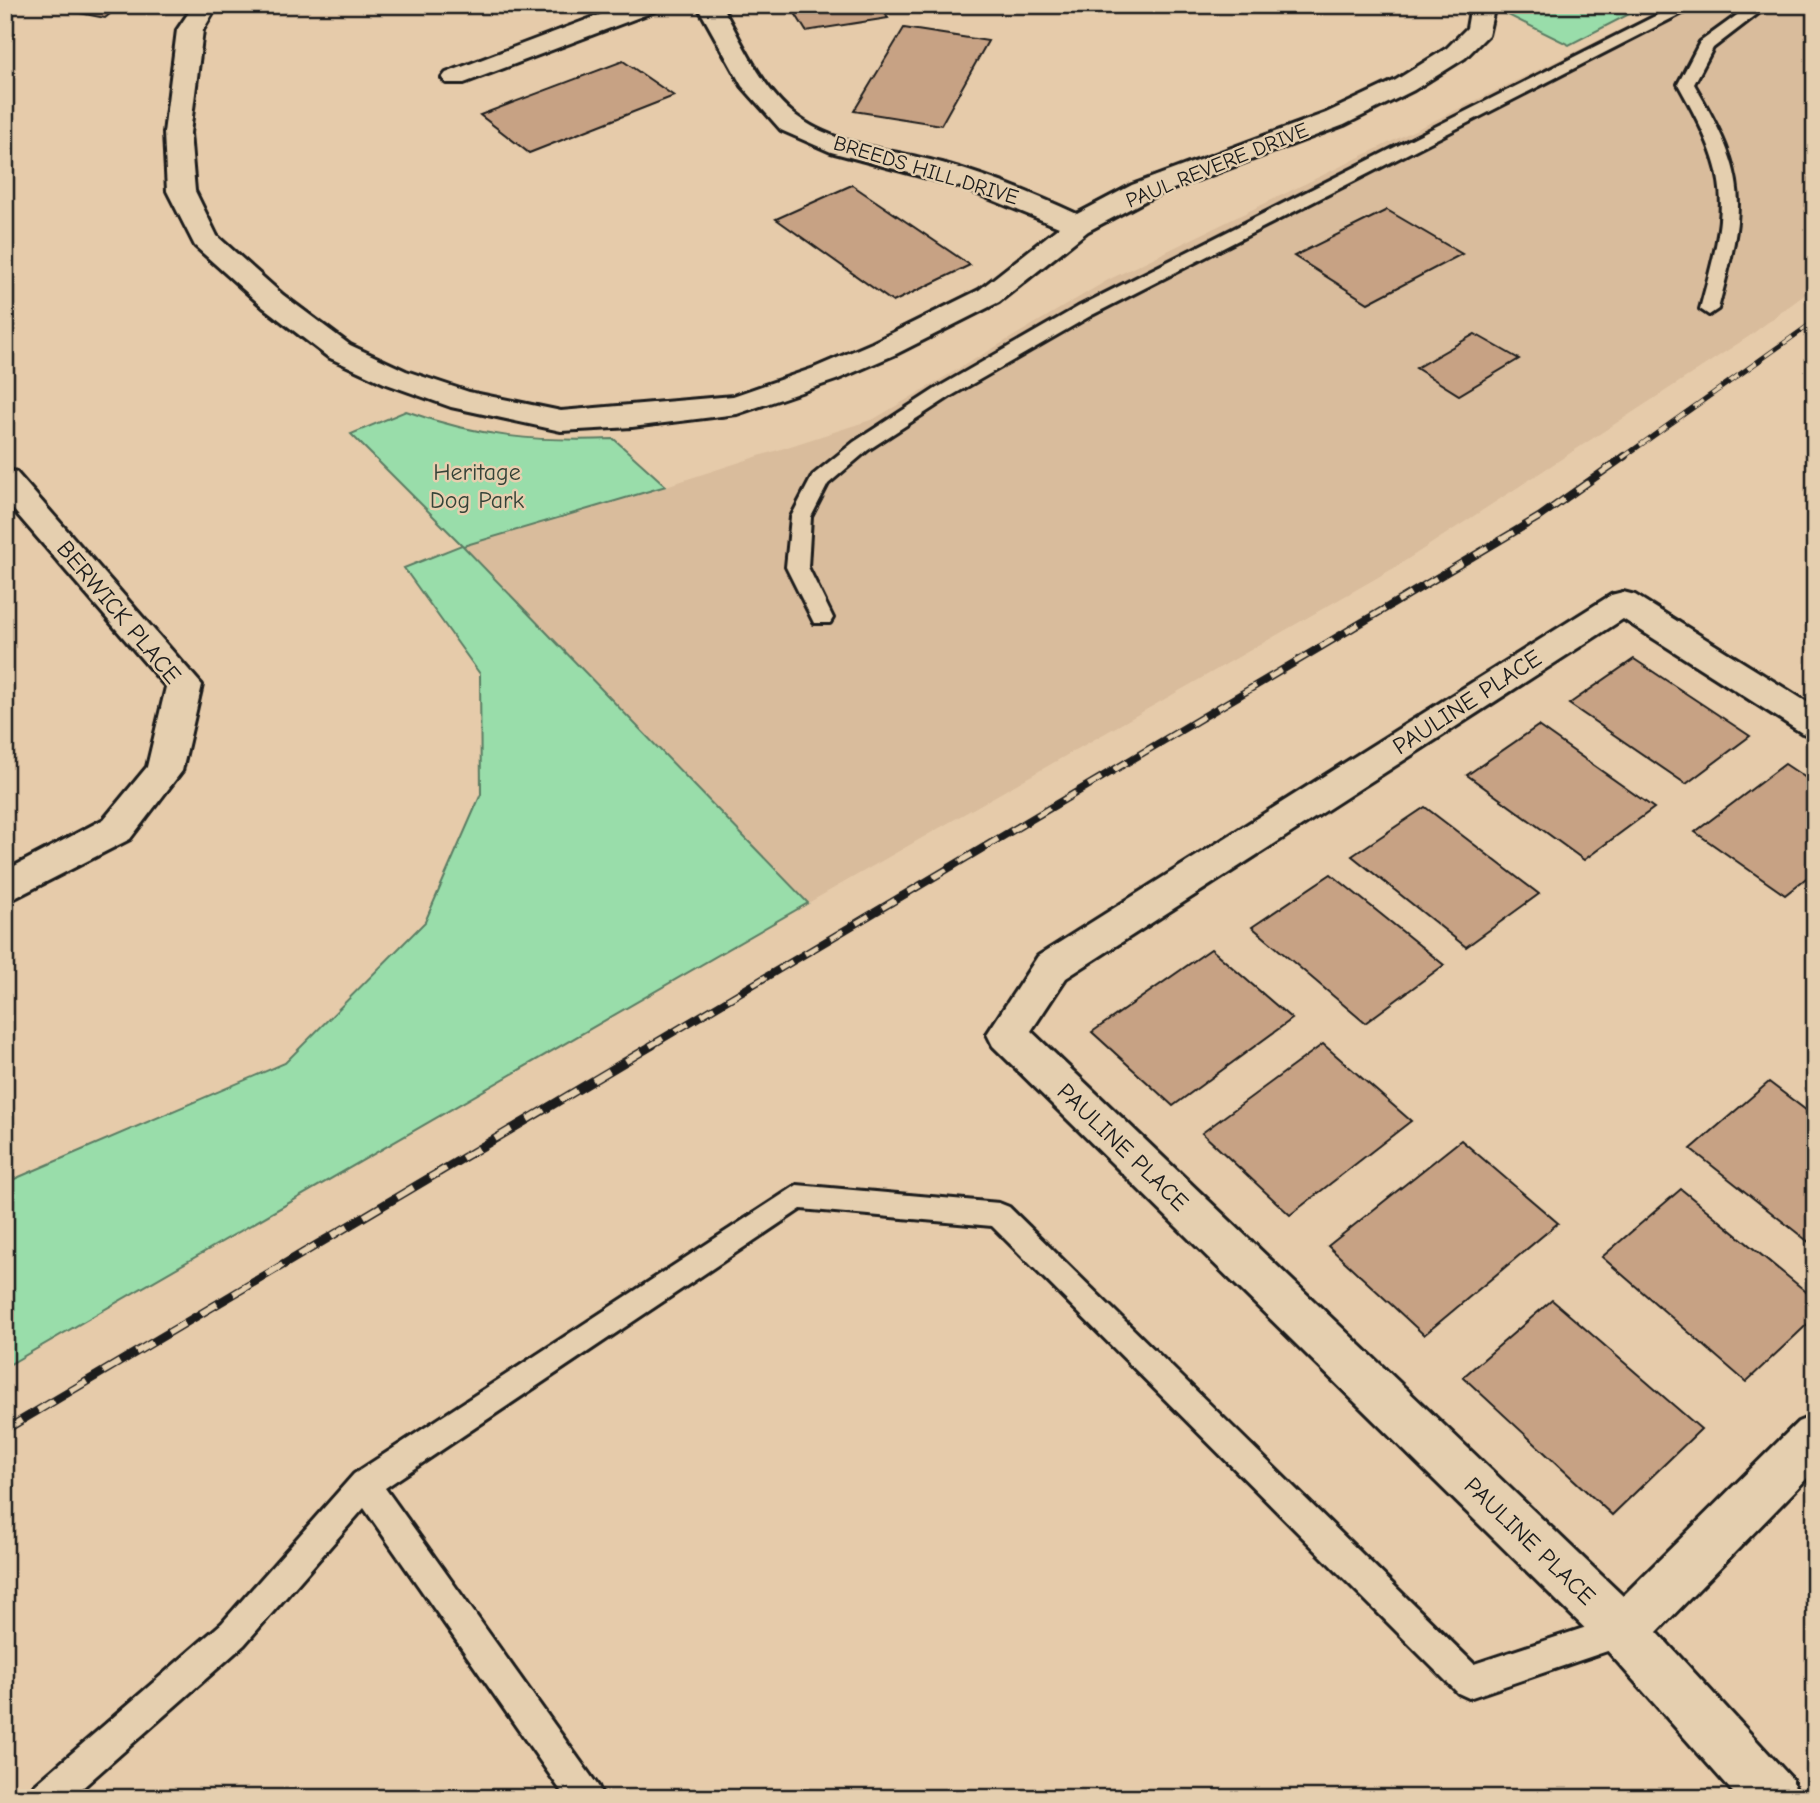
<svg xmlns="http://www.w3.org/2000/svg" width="1820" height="1803" viewBox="0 0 1820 1803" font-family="'Comic Neue',sans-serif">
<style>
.built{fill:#d9bc9c}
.green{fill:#9da;stroke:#5a7c63;stroke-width:2}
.building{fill:#c7a284;stroke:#1c1c1c;stroke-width:2}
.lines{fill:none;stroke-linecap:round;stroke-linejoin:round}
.lane-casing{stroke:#1c1c1c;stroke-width:6}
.street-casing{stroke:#1c1c1c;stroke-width:6}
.lane{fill:#e5cfaf;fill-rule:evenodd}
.street{fill:#e5cfaf;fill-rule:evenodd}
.rail-far2-casing{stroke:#1c1c1c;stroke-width:5}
.rail-far1-casing{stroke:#1c1c1c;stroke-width:8}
.rail-casing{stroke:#1c1c1c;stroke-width:9}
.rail-far2{stroke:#e5cfaf;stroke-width:3.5;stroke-dasharray:11;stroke-linecap:butt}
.rail-far1{stroke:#e5cfaf;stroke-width:5;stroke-dasharray:15;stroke-linecap:butt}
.rail{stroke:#e5cfaf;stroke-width:6;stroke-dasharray:19;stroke-linecap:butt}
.labels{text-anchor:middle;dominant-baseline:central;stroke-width:5;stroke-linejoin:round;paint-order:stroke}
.far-street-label{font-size:21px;fill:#1c1c1c;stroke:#e5cfaf}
.park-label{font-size:24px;fill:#354338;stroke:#e5cfaf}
.street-label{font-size:24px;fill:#1c1c1c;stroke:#e5cfaf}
</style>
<rect width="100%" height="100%" fill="#e6cbaa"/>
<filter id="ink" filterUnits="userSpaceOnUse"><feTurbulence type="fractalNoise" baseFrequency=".0143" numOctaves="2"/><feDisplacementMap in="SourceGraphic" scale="14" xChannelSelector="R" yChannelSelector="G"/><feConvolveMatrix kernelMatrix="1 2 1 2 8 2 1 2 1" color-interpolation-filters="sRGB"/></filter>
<g filter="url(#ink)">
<!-- built -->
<path class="built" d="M1671 5H1815V287L1748 337 1394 568 808 903 462 546 666 486 874 419 1108 280Z"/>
<!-- green -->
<g class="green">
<path d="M1503 5H1635L1641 8 1569 45 1502 12Z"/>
<path d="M406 411C478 437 537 442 614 439L666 486 463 546 808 903 5 1367V1183L285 1063 425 922 481 794 480 674 404 568 462 545 351 434Z"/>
</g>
<!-- building -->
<g class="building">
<path d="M39 5H121L105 18Z"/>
<path d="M790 5H879L888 18 806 31Z"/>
<path d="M904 28 988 41 941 125 854 111Z"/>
<path d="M623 61 674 96 529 153 480 115Z"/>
<path d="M852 185 970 265 893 302 776 219Z"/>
<path d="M1387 210 1462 254 1368 303 1294 256Z"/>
<path d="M1475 334 1519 359 1459 395 1416 368Z"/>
<path d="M1634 659 1750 736 1686 784 1569 704Z"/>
<path d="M1538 726 1654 808 1584 860 1467 775Z"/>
<path d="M1785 764 1815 784V871L1785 895 1695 832Z"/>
<path d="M1425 807 1539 894 1466 947 1352 856Z"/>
<path d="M1331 874 1444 965 1365 1023 1252 927Z"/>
<path d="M1211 949 1292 1019 1173 1106 1092 1032Z"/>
<path d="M1323 1044 1411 1121 1290 1215 1202 1133Z"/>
<path d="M1769 1082 1815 1117V1247L1691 1149Z"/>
<path d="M1461 1140 1558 1223 1424 1335 1328 1246Z"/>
<path d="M1681 1189 1815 1299V1317L1746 1382 1602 1257Z"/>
<path d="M1552 1300 1701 1429 1612 1515 1463 1377Z"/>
</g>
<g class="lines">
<!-- lane casing -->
<g class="lane-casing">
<g id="lane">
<path d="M1677 5H1698L1092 315 951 396 868 450 828 484 811 517 808 567 833 618 830 623H814L786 567 791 517 813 475 854 442 937 388 1078 307Z"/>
<path d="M1751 5H1769L1713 48 1694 84C1750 181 1746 203 1718 309L1709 315 1700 309C1729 203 1733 182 1678 84L1700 42Z"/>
<path d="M797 1185 999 1203 1009 1207 1474 1664 1623 1615 1634 1620 1639 1631 1634 1642 1469 1698 1458 1693 992 1226 801 1209 385 1488 598 1786 603 1798H566L364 1508 244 1645 71 1798H29L34 1786 222 1623 354 1474Z"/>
</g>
</g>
<!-- street casing -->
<g class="street-casing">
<g id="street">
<path d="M194 5H218L203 30 190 133 195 191 217 236 283 295 350 345 406 371 469 392 561 411 733 396 814 368 872 343 979 290 1059 227 961 187 831 152 781 130 742 86 697 5H721C741 40 758 81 788 109 827 146 892 149 942 163 989 176 1034 194 1077 214L1132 185 1326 113 1396 80 1447 48 1467 28 1471 5H1495L1488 35 1465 58 1414 90 1344 125 1152 197 1088 231 999 302 894 355 836 380 737 414 632 427 561 431 451 407 384 383 328 357 263 307 195 246 167 191 164 133 177 30Z"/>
<path d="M626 5H661L658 10 464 83H446L442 78 446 73Z"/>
<path d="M5 469 16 472 202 685 182 771 130 839 5 903V871L104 819 147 767 166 687 5 500Z"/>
<path d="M1623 592 1635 595 1815 707V737L1802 733 1623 619 1066 978 1031 1031 1623 1596 1798 1422 1815 1415V1470L1657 1632 1792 1779 1799 1798H1738L1605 1648 993 1046 987 1034 1038 956 1611 595Z"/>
</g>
</g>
<!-- lane -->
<use href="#lane" class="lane"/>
<!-- street -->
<use href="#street" class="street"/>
<!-- rail-far2 casing -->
<g class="rail-far2-casing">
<path id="rail-far2" d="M1622 458 1815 321"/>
</g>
<!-- rail-far1 casing -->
<g class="rail-far1-casing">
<path id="rail-far1" d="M650 1046 1539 517 1625 456"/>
</g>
<!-- rail casing -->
<g class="rail-casing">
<path id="rail" d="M5 1430 653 1045"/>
</g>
<!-- rail-far2 -->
<use href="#rail-far2" class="rail-far2"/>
<!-- rail-far1 -->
<use href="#rail-far1" class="rail-far1"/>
<!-- rail -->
<use href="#rail" class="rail"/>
</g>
</g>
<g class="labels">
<!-- far-street labels -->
<g class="far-street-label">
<text transform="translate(1217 165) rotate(-22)">PAUL REVERE DRIVE</text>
<text transform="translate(926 170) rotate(17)">BREEDS HILL DRIVE</text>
</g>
<!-- park labels -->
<g class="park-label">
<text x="477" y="472">Heritage<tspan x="477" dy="28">Dog Park</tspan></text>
</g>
<!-- street labels -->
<g class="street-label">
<text transform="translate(119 612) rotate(50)">BERWICK PLACE</text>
<text transform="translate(1467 702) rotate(-33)">PAULINE PLACE</text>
<text transform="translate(1123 1147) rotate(44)">PAULINE PLACE</text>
<text transform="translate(1530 1541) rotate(44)">PAULINE PLACE</text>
</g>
</g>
<!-- margin -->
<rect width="1820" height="1803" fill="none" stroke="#e5cfaf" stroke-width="28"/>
<rect x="14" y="14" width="1792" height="1775" fill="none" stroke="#1c1c1c" stroke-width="2.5" filter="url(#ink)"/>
</svg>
